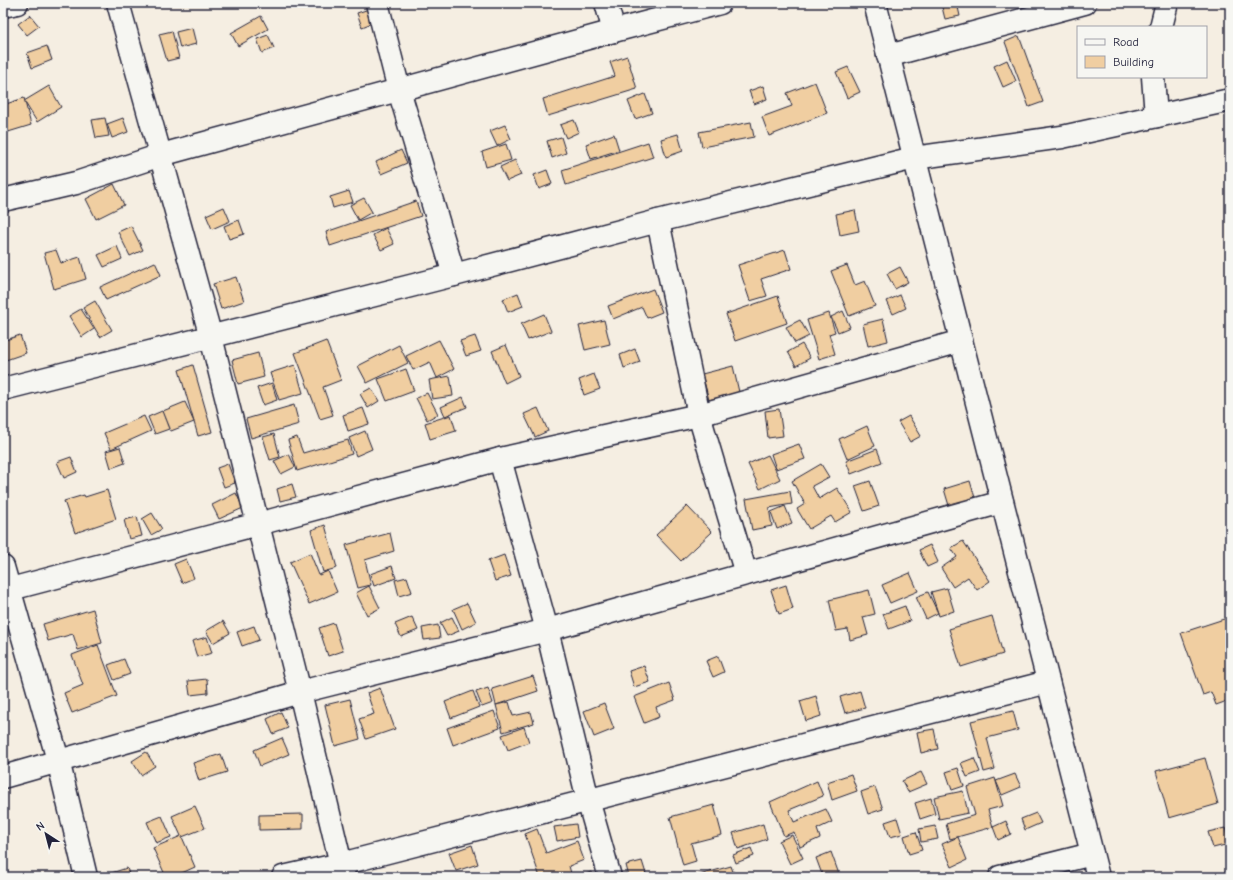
<svg xmlns="http://www.w3.org/2000/svg" width="1233" height="880" viewBox="0 0 1233 880" font-family="'Comic Neue',sans-serif">
<style>
.building{fill:#f0cea1;stroke:#22223b}
.lines{fill:none;stroke-linecap:round;stroke-linejoin:round}
.minor-casing{stroke:#22223b;stroke-width:25}
.minor{stroke:#f6f6f2;stroke-width:22}
</style>
<rect width="100%" height="100%" fill="#f5eee2"/>
<filter id="ink" filterUnits="userSpaceOnUse"><feTurbulence type="fractalNoise" baseFrequency=".025" numOctaves="2"/><feDisplacementMap in="SourceGraphic" scale="8" xChannelSelector="R" yChannelSelector="G"/><feConvolveMatrix kernelMatrix="1 2 1 2 8 2 1 2 1" color-interpolation-filters="sRGB"/></filter>
<g filter="url(#ink)">
<!-- building -->
<g class="building">
<path d="M941 3H957L960 16 945 19Z"/>
<path d="M372 8 377 21 362 27 357 13Z"/>
<path d="M30 15 39 26 27 35 18 24Z"/>
<path d="M261 16 268 29 238 46 231 33Z"/>
<path d="M192 28 196 44 180 48 176 32Z"/>
<path d="M172 31 179 58 167 61 159 34Z"/>
<path d="M268 35 274 48 262 53 257 39Z"/>
<path d="M1019 36 1043 102 1029 107 1005 42Z"/>
<path d="M47 46 52 60 32 68 27 53Z"/>
<path d="M627 56 637 89 548 116 543 99 615 76 610 62Z"/>
<path d="M1007 60 1016 81 1003 87 994 66Z"/>
<path d="M848 67 860 92 847 98 836 72Z"/>
<path d="M815 82 827 113 769 136 762 117 792 106 787 93Z"/>
<path d="M49 86 61 107 37 122 24 101Z"/>
<path d="M763 86 767 99 754 104 749 91Z"/>
<path d="M645 94 652 113 635 119 628 101Z"/>
<path d="M24 98 31 125 5 133 3 126V105Z"/>
<path d="M105 118 109 136 96 138 92 120Z"/>
<path d="M123 118 128 132 112 138 107 124Z"/>
<path d="M574 120 579 132 566 138 560 125Z"/>
<path d="M751 122 754 137 702 147 699 132Z"/>
<path d="M505 125 511 139 497 146 490 131Z"/>
<path d="M614 134 619 150 591 159 586 144Z"/>
<path d="M678 134 683 151 666 157 661 139Z"/>
<path d="M561 137 566 153 552 158 547 141Z"/>
<path d="M648 142 653 157 566 185 562 170Z"/>
<path d="M506 144 511 160 486 167 482 152Z"/>
<path d="M401 150 407 163 381 174 376 162Z"/>
<path d="M515 160 521 175 507 181 500 167Z"/>
<path d="M547 170 552 184 539 189 534 175Z"/>
<path d="M114 184 124 205 96 219 86 199Z"/>
<path d="M349 191 353 202 333 208 330 197Z"/>
<path d="M364 198 372 212 358 220 350 205Z"/>
<path d="M416 201 421 216 330 246 326 232Z"/>
<path d="M224 207 230 221 212 229 206 215Z"/>
<path d="M855 210 859 231 840 235 836 214Z"/>
<path d="M239 220 244 234 229 239 224 226Z"/>
<path d="M131 226 143 250 130 256 118 232Z"/>
<path d="M386 228 394 244 381 250 373 235Z"/>
<path d="M117 246 122 259 104 267 98 255Z"/>
<path d="M56 250 61 263 80 257 86 279 54 289 44 253Z"/>
<path d="M785 250 791 269 761 279 767 296 750 301 738 265Z"/>
<path d="M155 262 161 275 106 300 100 287Z"/>
<path d="M847 265 855 285 865 281 875 306 849 316 831 271Z"/>
<path d="M900 267 908 282 895 289 887 274Z"/>
<path d="M236 277 244 301 221 309 213 284Z"/>
<path d="M653 289 662 312 647 318 642 307 613 319 608 306Z"/>
<path d="M518 293 523 306 508 312 503 299Z"/>
<path d="M900 295 906 308 893 314 887 301Z"/>
<path d="M778 296 787 323 735 341 726 314Z"/>
<path d="M95 301 112 330 100 337 83 308Z"/>
<path d="M81 309 94 329 82 337 69 316Z"/>
<path d="M843 311 850 327 838 332 831 317Z"/>
<path d="M829 313 835 332 829 334 835 354 819 359 807 320Z"/>
<path d="M544 314 551 331 528 340 521 324Z"/>
<path d="M883 319 888 341 868 346 863 324Z"/>
<path d="M604 320 610 344 585 350 579 326Z"/>
<path d="M800 320 809 336 795 343 786 327Z"/>
<path d="M20 335 26 353 3 361V341Z"/>
<path d="M475 336 481 351 466 356 460 341Z"/>
<path d="M439 340 454 369 437 378 430 362 413 370 406 356Z"/>
<path d="M326 341 341 380 323 387 333 415 320 419 295 353Z"/>
<path d="M802 344 810 358 796 366 788 352Z"/>
<path d="M399 345 408 363 367 383 358 366Z"/>
<path d="M506 345 519 376 505 383 492 351Z"/>
<path d="M635 349 640 362 624 368 620 355Z"/>
<path d="M258 353 264 377 238 384 232 360Z"/>
<path d="M193 365 212 432 198 436 179 370Z"/>
<path d="M295 365 303 393 279 400 270 373Z"/>
<path d="M733 366 739 392 709 400 702 374Z"/>
<path d="M406 369 414 391 387 401 378 379Z"/>
<path d="M594 374 600 389 584 395 579 380Z"/>
<path d="M450 376 453 396 432 399 429 380Z"/>
<path d="M272 383 277 400 263 405 257 388Z"/>
<path d="M371 388 379 401 368 408 360 394Z"/>
<path d="M427 393 438 414 427 420 416 398Z"/>
<path d="M463 397 467 407 445 416 441 407Z"/>
<path d="M185 402 194 422 171 431 163 411Z"/>
<path d="M294 405 299 424 251 438 246 419Z"/>
<path d="M363 408 369 424 348 431 343 415Z"/>
<path d="M538 408 548 431 535 437 524 414Z"/>
<path d="M779 409 783 436 768 438 765 411Z"/>
<path d="M162 411 169 429 155 434 148 417Z"/>
<path d="M451 415 456 431 430 439 425 423Z"/>
<path d="M144 416 151 431 111 449 104 433Z"/>
<path d="M909 416 921 436 910 442 898 422Z"/>
<path d="M867 426 875 446 847 459 839 439Z"/>
<path d="M365 431 372 449 356 456 349 438Z"/>
<path d="M274 434 280 457 270 460 263 437Z"/>
<path d="M297 437 303 453 348 440 352 454 297 471 288 440Z"/>
<path d="M799 444 805 459 776 469 771 454Z"/>
<path d="M120 447 125 463 111 468 106 451Z"/>
<path d="M877 449 882 462 851 474 846 461Z"/>
<path d="M289 454 295 467 281 474 274 461Z"/>
<path d="M768 455 780 479 760 489 748 464Z"/>
<path d="M71 457 77 472 64 478 57 462Z"/>
<path d="M228 464 235 483 224 487 217 468Z"/>
<path d="M821 464 829 477 812 486 819 499 837 488 852 512 835 522 831 516 809 529 797 509 805 504 792 481Z"/>
<path d="M870 481 879 506 864 511 855 486Z"/>
<path d="M970 481 976 501 950 509 944 489Z"/>
<path d="M292 484 296 497 280 501 277 489Z"/>
<path d="M107 490 116 519 75 533 64 501 84 495 85 497Z"/>
<path d="M790 491 792 504 769 508 772 526 752 530 746 499Z"/>
<path d="M236 493 243 508 219 519 212 505Z"/>
<path d="M687 506 712 532 681 561 656 535Z"/>
<path d="M785 506 792 523 777 529 771 512Z"/>
<path d="M152 513 162 529 151 535 142 519Z"/>
<path d="M137 517 142 536 129 539 124 520Z"/>
<path d="M325 525 337 568 323 572 311 530Z"/>
<path d="M390 533 394 551 365 560 371 585 358 588 346 545Z"/>
<path d="M963 541 990 581 977 590 968 577 953 587 941 568 957 557 951 548Z"/>
<path d="M930 545 938 562 927 567 919 550Z"/>
<path d="M310 553 319 575 328 571 337 592 309 604 290 562Z"/>
<path d="M504 555 511 576 495 581 488 561Z"/>
<path d="M186 559 194 578 182 583 174 564Z"/>
<path d="M392 566 396 578 374 586 370 574Z"/>
<path d="M910 573 918 591 890 603 882 585Z"/>
<path d="M407 577 412 592 399 596 395 580Z"/>
<path d="M786 585 793 609 779 614 771 590Z"/>
<path d="M369 586 380 608 367 615 356 593Z"/>
<path d="M947 588 954 611 939 616 931 592Z"/>
<path d="M869 590 875 614 863 617 868 635 850 640 848 629 836 631 829 600Z"/>
<path d="M928 592 938 613 926 619 916 597Z"/>
<path d="M467 603 476 622 462 629 453 609Z"/>
<path d="M905 606 910 621 889 629 883 614Z"/>
<path d="M93 609 102 643 78 650 73 634 48 641 43 624Z"/>
<path d="M992 616 1003 654 961 667 949 629Z"/>
<path d="M412 617 418 630 401 637 395 624Z"/>
<path d="M452 617 459 631 447 636 440 623Z"/>
<path d="M1230 617V700L1216 705 1211 692 1203 695 1181 633Z"/>
<path d="M223 621 230 633 213 643 206 631Z"/>
<path d="M334 623 343 651 328 656 319 628Z"/>
<path d="M438 625 440 638 424 640 422 628Z"/>
<path d="M254 626 259 640 242 646 237 632Z"/>
<path d="M207 637 212 653 197 657 192 641Z"/>
<path d="M98 645 117 696 72 713 64 693 83 685 72 655Z"/>
<path d="M718 656 724 672 713 677 706 661Z"/>
<path d="M124 659 130 674 114 680 108 665Z"/>
<path d="M644 666 650 682 634 687 629 671Z"/>
<path d="M533 676 538 691 496 705 492 689Z"/>
<path d="M207 679 208 693 190 695 188 681Z"/>
<path d="M669 683 675 700 656 707 659 717 644 723 634 697Z"/>
<path d="M380 688 395 729 366 739 359 719 374 714 367 693Z"/>
<path d="M488 688 493 703 482 707 476 692Z"/>
<path d="M473 691 479 707 451 718 445 702Z"/>
<path d="M860 691 865 708 845 713 840 697Z"/>
<path d="M816 696 821 716 806 721 800 701Z"/>
<path d="M350 699 360 739 335 746 325 705Z"/>
<path d="M509 702 513 716 531 712 534 723 503 732 496 705Z"/>
<path d="M604 703 614 729 594 737 584 711Z"/>
<path d="M494 711 500 728 453 745 447 728Z"/>
<path d="M1013 711 1018 730 987 738 995 769 984 772 971 721Z"/>
<path d="M281 712 288 728 273 734 267 719Z"/>
<path d="M524 727 529 742 508 750 502 735Z"/>
<path d="M934 729 938 749 921 753 917 732Z"/>
<path d="M282 738 289 754 260 766 254 750Z"/>
<path d="M146 752 155 766 141 775 132 761Z"/>
<path d="M221 754 227 772 199 781 193 763Z"/>
<path d="M974 758 980 772 967 777 961 763Z"/>
<path d="M1205 758 1218 804 1169 818 1156 771Z"/>
<path d="M958 768 964 786 952 790 946 772Z"/>
<path d="M921 772 927 784 908 792 902 781Z"/>
<path d="M851 774 857 791 832 800 827 782Z"/>
<path d="M1015 774 1021 787 1002 795 996 781Z"/>
<path d="M995 778 1003 806 988 810 993 827 950 839 946 824 975 815 967 787Z"/>
<path d="M817 781 823 796 789 810 794 822 826 809 832 822 817 829 820 838 800 847 794 832 784 836 770 802Z"/>
<path d="M875 787 883 809 868 814 861 792Z"/>
<path d="M963 791 968 813 939 819 934 797Z"/>
<path d="M931 798 935 814 920 819 915 803Z"/>
<path d="M714 805 722 835 691 843 696 861 683 865 670 817Z"/>
<path d="M195 806 205 828 182 837 195 867 173 877H166L153 848 181 836 172 816Z"/>
<path d="M1036 813 1041 823 1025 830 1021 819Z"/>
<path d="M303 814V829L259 830V815Z"/>
<path d="M162 816 171 837 156 843 147 822Z"/>
<path d="M897 818 902 834 890 837 885 822Z"/>
<path d="M1006 821 1011 834 998 840 993 827Z"/>
<path d="M576 824 578 837 557 841 554 827Z"/>
<path d="M763 824 767 839 738 849 733 833Z"/>
<path d="M935 826 938 839 921 842 919 829Z"/>
<path d="M1225 828 1229 844 1213 848 1208 832Z"/>
<path d="M537 829 546 853 577 841 584 860 569 866 572 877H540L525 834Z"/>
<path d="M916 832 922 850 909 854 904 836Z"/>
<path d="M792 835 803 858 790 864 779 841Z"/>
<path d="M958 837 967 860 952 867 942 844Z"/>
<path d="M472 845 478 864 456 871 449 853Z"/>
<path d="M751 848 754 856 736 863 733 855Z"/>
<path d="M831 852 840 877H823L816 858Z"/>
<path d="M642 861 647 877H629L626 865Z"/>
<path d="M731 866 735 877H692Z"/>
<path d="M127 868 130 877H108V874Z"/>
<path d="M591 872 593 877H577Z"/>
</g>
<g class="lines">
<!-- minor casing -->
<g class="minor-casing">
<g id="minor">
<path d="M118 3 211 337 300 692 344 877"/>
<path d="M377 3 399 90 454 275"/>
<path d="M606 3 614 31"/>
<path d="M875 3 1098 877"/>
<path d="M3 6 17 3"/>
<path d="M1161 27 1167 3"/>
<path d="M888 56 1085 3"/>
<path d="M1153 77 1156 116"/>
<path d="M3 200 76 183 161 155 614 31 720 3"/>
<path d="M658 221 699 415 746 574"/>
<path d="M3 389 454 275 658 221 914 158 1062 137 1230 100"/>
<path d="M500 459 547 630 588 800 610 877"/>
<path d="M3 567 58 760 86 877"/>
<path d="M3 591 258 524 500 459 699 415 961 341"/>
<path d="M3 777 300 692 547 630 1002 502"/>
<path d="M283 877 341 864 1048 682"/>
<path d="M1000 877 1092 854"/>
</g>
</g>
<!-- minor -->
<use href="#minor" class="minor"/>
</g>
</g>
<!-- margin -->
<rect width="1233" height="880" fill="none" stroke="#f6f6f2" stroke-width="16"/>
<rect x="8" y="8" width="1217" height="864" fill="none" stroke="#22223b" stroke-width="1.5" filter="url(#ink)"/>
<!-- legend -->
<rect x="1077" y="26" width="130" height="52" fill="#f6f6f2" stroke="#a1a1a9"/>
<rect x="1085" y="39" width="20" height="6" fill="#f6f6f2" stroke="#a1a1a9"/>
<text x="1113" y="46" font-size="12" fill="#22223b">Road</text>
<rect x="1085" y="56" width="20" height="12" fill="#f0cea1" stroke="#a1a1a9"/>
<text x="1113" y="66" font-size="12" fill="#22223b">Building</text>
<!-- north arrow -->
<g transform="translate(46 834) rotate(324)" stroke="#f6f6f2" stroke-width="3" paint-order="stroke">
<path d="M0-3L7 15L0 10L-7 15Z" fill="#22223b"/>
<text y="-6" font-size="11" font-weight="bold" text-anchor="middle" fill="#22223b">N</text>
</g>
</svg>
